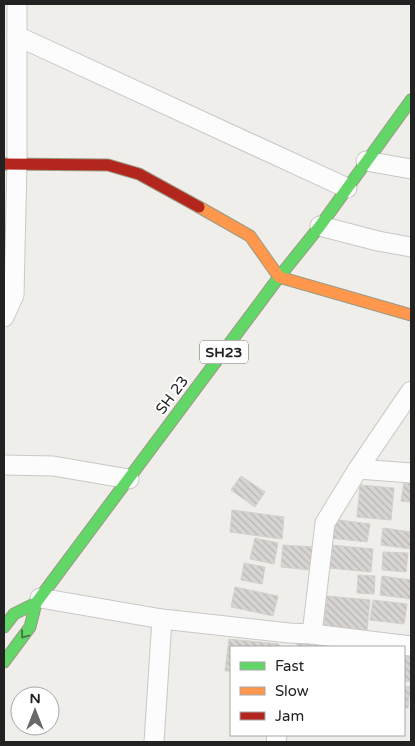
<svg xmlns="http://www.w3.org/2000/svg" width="415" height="746" viewBox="0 0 415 746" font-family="'Varela Round',sans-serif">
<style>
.building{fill:url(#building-back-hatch);stroke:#d3d0cc}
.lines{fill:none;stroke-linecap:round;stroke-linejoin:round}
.street-casing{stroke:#c9c8c7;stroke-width:21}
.fast-casing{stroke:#999a82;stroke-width:13}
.slow-casing{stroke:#999a82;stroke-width:13}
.jam-casing{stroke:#999a82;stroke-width:13}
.street{stroke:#fdfcfc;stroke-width:19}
.fast{stroke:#63d668;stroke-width:11}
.slow{stroke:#ff974d;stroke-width:11}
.jam{stroke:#b3261e;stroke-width:11}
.oneway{stroke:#427c45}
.labels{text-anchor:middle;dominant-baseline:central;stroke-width:4;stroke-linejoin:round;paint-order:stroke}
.shield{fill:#fff;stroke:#646464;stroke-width:1}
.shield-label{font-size:14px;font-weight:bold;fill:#222}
.street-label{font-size:15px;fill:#222;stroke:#fff}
</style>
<defs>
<pattern id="building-back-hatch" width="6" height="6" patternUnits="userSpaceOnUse" patternTransform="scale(1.25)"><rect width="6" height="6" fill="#d7d4d2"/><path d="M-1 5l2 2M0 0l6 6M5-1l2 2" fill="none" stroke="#b8b6b4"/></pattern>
</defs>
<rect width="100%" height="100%" fill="#f0eeeb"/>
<!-- building -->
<g class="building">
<path d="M241 476 265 492 255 507 231 490Z"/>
<path d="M404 482 411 484V502L401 501Z"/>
<path d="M360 485 394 488 391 520 357 517Z"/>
<path d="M232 510 284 517 282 539 230 532Z"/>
<path d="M331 519 370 524 367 542 329 538Z"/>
<path d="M383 528 411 532V549L381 545Z"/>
<path d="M255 538 278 543 274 564 250 559Z"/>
<path d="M283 545 313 547 311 570 281 567Z"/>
<path d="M331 545 373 549 371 572 329 568Z"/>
<path d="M383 552 408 553 406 572 382 570Z"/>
<path d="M244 563 265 567 262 584 241 580Z"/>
<path d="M358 575 375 576 374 594 357 593Z"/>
<path d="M382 576 411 580V599L380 595Z"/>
<path d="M235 587 278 596 273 616 231 607Z"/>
<path d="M327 596 370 600 367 630 324 625Z"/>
<path d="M373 600 407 604 404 624 370 620Z"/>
<path d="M229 639 279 644V647H231V671H225Z"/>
<path d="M297 643 329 646V647H297Z"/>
<path d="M404 656 411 657V682L404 681Z"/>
<path d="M404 686 410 687 408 708H404Z"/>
</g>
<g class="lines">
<!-- street casing -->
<g class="street-casing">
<g id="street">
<path d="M17 36 347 188"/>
<path d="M366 161 411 169"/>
<path d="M320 226 378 241 411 247"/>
<path d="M4 317 14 295 17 163V4"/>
<path d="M4 465 53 466 129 479"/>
<path d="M358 469 411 473"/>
<path d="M40 598 162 619 289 633 312 634 411 646"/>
<path d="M312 634 325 523 358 469 411 391"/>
<path d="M154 742 162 619"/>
<path d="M276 742 277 735"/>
</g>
</g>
<!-- fast casing -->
<g class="fast-casing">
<g id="fast">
<path d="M4 627 14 614 36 603 279 277 320 226 411 100"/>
<path d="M4 662 30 627 36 603"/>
</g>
</g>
<!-- slow casing -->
<g class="slow-casing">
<path id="slow" d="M199 207 250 236 279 277 411 315"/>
</g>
<!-- jam casing -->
<g class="jam-casing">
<path id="jam" d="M4 164 108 165 139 174 199 207"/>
</g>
<!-- street -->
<use href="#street" class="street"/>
<!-- fast -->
<use href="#fast" class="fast"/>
<!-- slow -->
<use href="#slow" class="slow"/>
<!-- jam -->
<use href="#jam" class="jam"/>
</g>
<!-- one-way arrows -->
<defs><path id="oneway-chevron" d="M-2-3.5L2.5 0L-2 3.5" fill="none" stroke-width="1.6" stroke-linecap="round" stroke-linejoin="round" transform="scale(1.25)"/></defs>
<use class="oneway" href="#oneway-chevron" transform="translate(24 635) rotate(127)"/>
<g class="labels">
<!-- shield labels -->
<rect class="shield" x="200" y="340.5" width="48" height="23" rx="4"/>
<g class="shield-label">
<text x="224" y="352">SH23</text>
</g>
<!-- street labels -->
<g class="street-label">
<text transform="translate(172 395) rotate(-53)">SH 23</text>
</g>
</g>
<!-- border -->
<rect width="415" height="746" fill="none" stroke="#222222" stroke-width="10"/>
<!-- legend -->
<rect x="230" y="646" width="175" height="90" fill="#ffffff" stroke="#a7a7a7"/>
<rect x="240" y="662" width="25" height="8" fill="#63d668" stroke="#a7a7a7"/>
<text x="275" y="671" font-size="15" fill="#222222">Fast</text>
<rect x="240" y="687" width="25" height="8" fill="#ff974d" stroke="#a7a7a7"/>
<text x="275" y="696" font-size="15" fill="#222222">Slow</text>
<rect x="240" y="712" width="25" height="8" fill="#b3261e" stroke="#a7a7a7"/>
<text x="275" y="721" font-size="15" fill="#222222">Jam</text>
<!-- north arrow -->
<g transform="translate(35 711)"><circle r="24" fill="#ffffff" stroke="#a7a7a7"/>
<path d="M0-4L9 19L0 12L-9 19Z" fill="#6a6968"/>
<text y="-8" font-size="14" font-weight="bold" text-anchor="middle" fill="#222222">N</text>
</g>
</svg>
